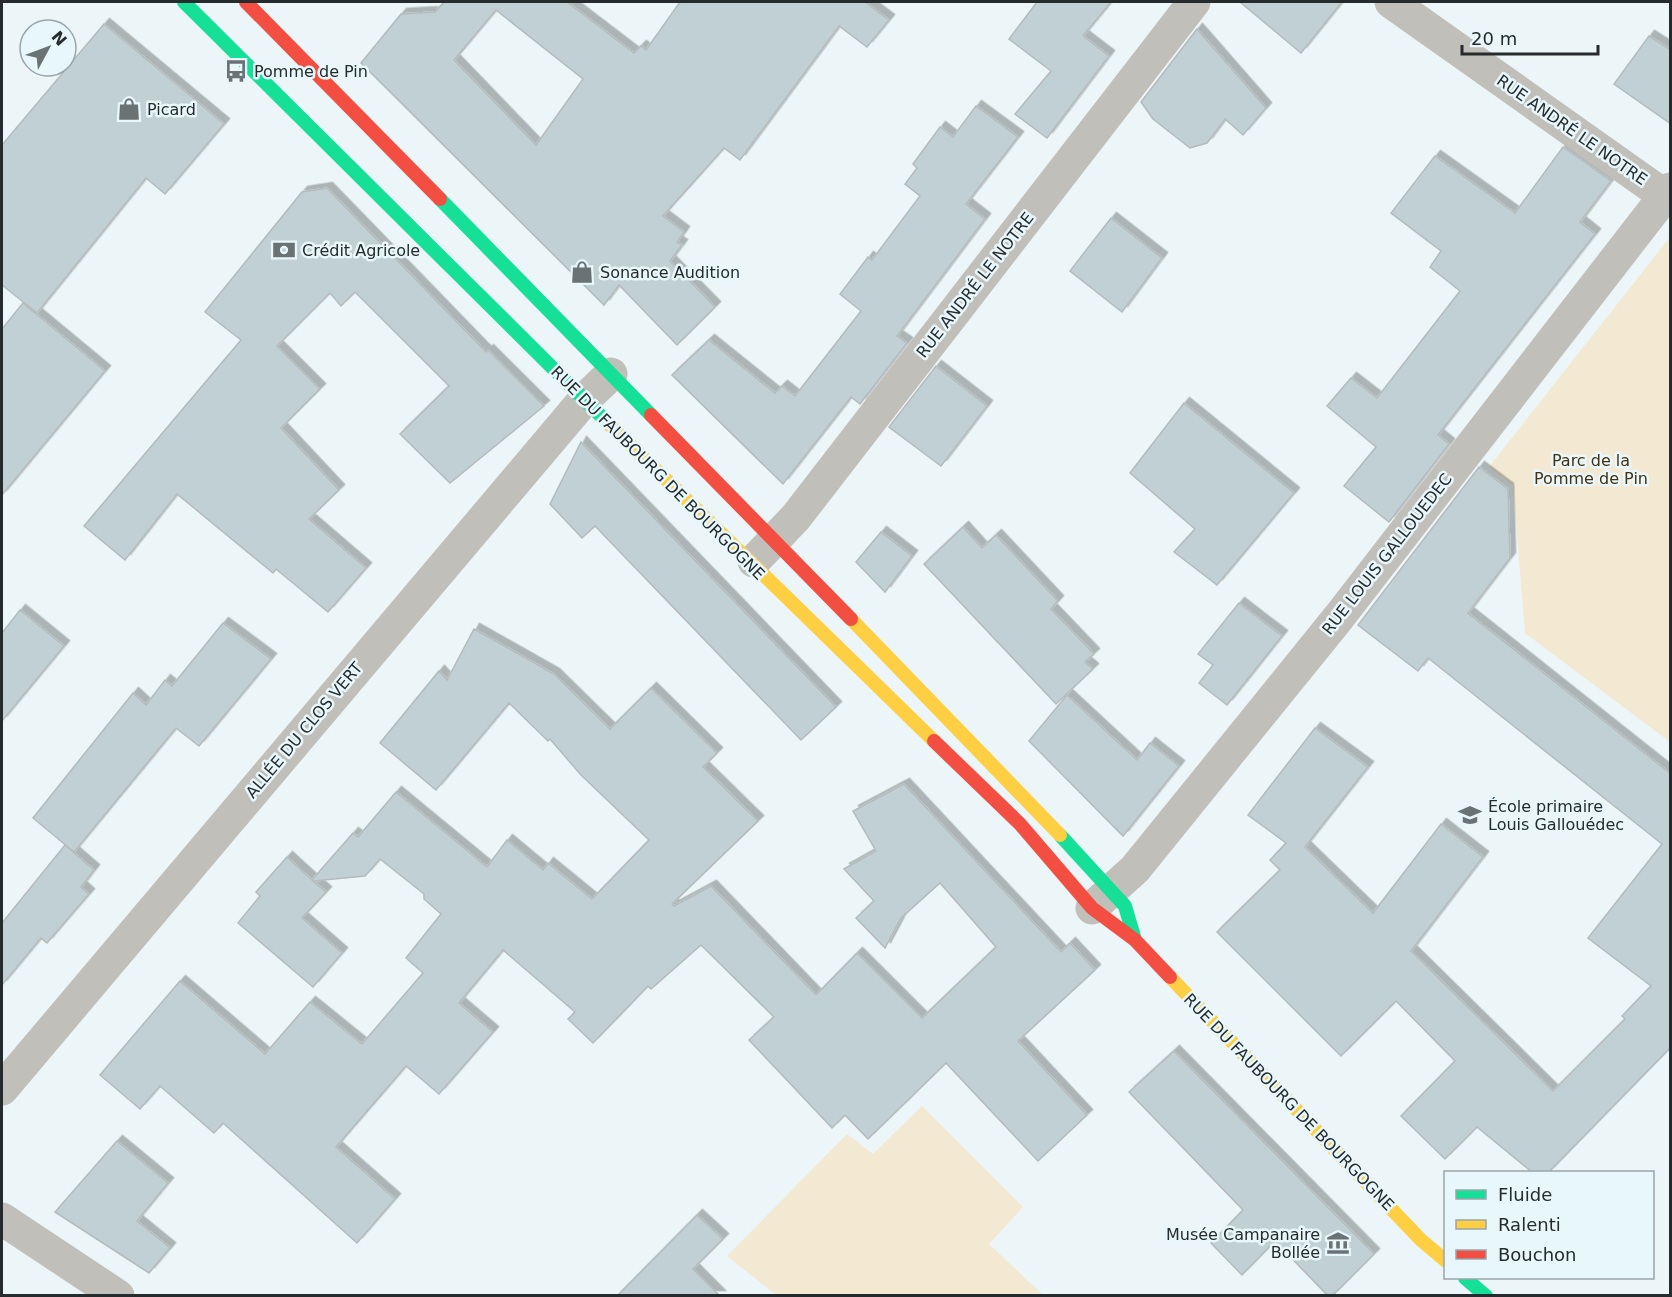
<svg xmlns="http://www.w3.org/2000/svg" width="1672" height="1297" viewBox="0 0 1672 1297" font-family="'DejaVu Sans',sans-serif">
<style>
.green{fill:#f3e8d2}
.building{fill:#c1d0d5;stroke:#b4bbbd;stroke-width:1.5;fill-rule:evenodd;filter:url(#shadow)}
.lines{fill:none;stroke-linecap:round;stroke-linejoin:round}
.street{stroke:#c1bfb9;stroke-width:33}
.fast{stroke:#16e098;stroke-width:14}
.slow{stroke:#ffcf43;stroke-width:14}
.jam{stroke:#f24e42;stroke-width:14}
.labels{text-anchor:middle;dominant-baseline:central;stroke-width:5;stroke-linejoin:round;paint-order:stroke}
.poi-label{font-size:16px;fill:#262b2d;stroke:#e8f7fc;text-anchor:start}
.street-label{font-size:16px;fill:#262b2d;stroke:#e8f7fc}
.park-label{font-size:16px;fill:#46310c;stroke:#e8f7fc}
</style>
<defs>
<filter id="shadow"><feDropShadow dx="5.5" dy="-5.5" stdDeviation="0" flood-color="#0004"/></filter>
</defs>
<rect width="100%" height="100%" fill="#ecf5f7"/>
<!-- green -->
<g class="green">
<path d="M1670 237V742L1525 633 1513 485 1489 467Z"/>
<path d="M922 1106 1023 1207 989 1244 1043 1295H776L727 1256 847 1134 873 1154Z"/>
</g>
<!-- building -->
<g class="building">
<path d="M444 2H567L634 53 641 46 646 50 680 2H865L889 20 867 47 839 26 740 160 724 148 663 216 684 232 677 242 682 245 670 261 715 307 677 345 619 285 604 305 361 63 401 14 435 12ZM496 10 583 79 536 145 454 60Z"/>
<path d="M1037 2H1111L1083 36 1109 56 1047 138 1015 114 1051 71 1009 39Z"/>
<path d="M1240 2H1342L1301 53Z"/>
<path d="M104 24 224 124 165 194 146 178 37 313 2 285V145Z"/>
<path d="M1197 29 1266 108 1243 135 1225 119 1207 143 1190 148 1153 119 1141 102Z"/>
<path d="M1649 36 1671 50V124L1614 84Z"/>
<path d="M976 106 1018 137 966 204 985 219 897 336 907 343 860 404 851 397 783 484 672 375 709 340 775 393 782 386 795 396 861 311 840 294 868 257 872 260 920 196 905 184 917 168 913 164 940 127 953 137Z"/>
<path d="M1563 147 1611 181 1580 222 1595 234 1438 435 1449 444 1389 522 1344 486 1376 447 1327 406 1351 378 1377 398 1460 291 1430 267 1441 251 1391 213 1435 156 1515 213Z"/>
<path d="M327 188 486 352 488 350 544 406 450 483 400 434 449 386 355 292 341 306 330 293 277 346 320 389 281 428 339 490 309 519 366 568 328 612 276 569 273 573 177 494 125 560 84 526 241 340 205 312 302 192Z"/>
<path d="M1111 218 1162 258 1122 312 1070 271Z"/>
<path d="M23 303 105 371 2 495V329Z"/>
<path d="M936 366 987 406 941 466 889 427Z"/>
<path d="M1184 403 1294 493 1217 585 1174 552 1195 529 1130 473Z"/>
<path d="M581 442 836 707 801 740 595 526 582 538 550 504Z"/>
<path d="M1479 467 1508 489 1510 558 1468 613 1671 774V1047L1548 1173H1533L1477 1127 1445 1159 1401 1116 1455 1061 1396 1001 1341 1056 1217 932 1280 870 1270 860 1286 843 1248 815 1315 728 1368 767 1305 847 1373 913 1441 824 1483 857 1411 951 1553 1091 1625 1019 1622 1016 1651 986 1588 938 1662 844 1428 658 1418 671 1358 625Z"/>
<path d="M963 527 982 548 996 535 1058 601 1051 609 1094 654 1085 662 1093 669 1056 704 924 564Z"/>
<path d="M881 532 912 556 885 592 856 562Z"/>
<path d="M1239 603 1282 636 1227 705 1199 683 1213 665 1198 654Z"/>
<path d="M20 610 64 646 2 721V633Z"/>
<path d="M223 623 271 659 199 746 176 728 74 852 33 818 133 693 146 705 165 680 172 686Z"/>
<path d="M474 629 554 674 610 729 651 688 717 753 703 767 758 821 672 904 674 906 711 886 816 995 857 953 922 1018 996 947 940 883 901 918 885 948 856 918 874 901 844 869 876 851 853 811 904 784 1061 952 1070 943 1095 970 1018 1041 1087 1115 1038 1161 946 1063 868 1139 845 1115 832 1128 749 1040 774 1017 701 945 651 989 648 986 593 1043 568 1019 575 1012 503 950 459 1003 493 1032 439 1094 406 1066 336 1147 395 1199 357 1243 223 1123 214 1133 160 1086 140 1109 100 1075 180 981 265 1054 310 1002 362 1044 423 973 406 958 441 914 424 899V894L380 859 365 876 313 881 326 892 302 918 342 953 313 987 238 923 260 896 256 892 287 857 312 880 353 833 358 837 396 792 487 867 507 840 543 870 548 863 592 899 649 840 581 775 550 739 548 741 509 703 436 790 380 743 439 671 447 680Z"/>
<path d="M1067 695 1137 760 1150 743 1179 766 1123 836 1029 741Z"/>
<path d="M65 845 94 870 81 887 89 894 47 943 41 938 2 985V923Z"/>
<path d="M1174 1051 1374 1254 1332 1296H1328L1275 1241 1242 1275 1211 1243 1243 1210 1129 1092Z"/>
<path d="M117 1141 168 1183 137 1221 170 1248 149 1273 55 1212Z"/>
<path d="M697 1215 723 1239 693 1269 720 1296H617Z"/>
</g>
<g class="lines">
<!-- street -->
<g class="street">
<path d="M1391 2 1665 196"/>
<path d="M754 561 796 517 1194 2"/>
<path d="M1092 908 1135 869 1339 617 1670 189"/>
<path d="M2 1089 584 400 611 374"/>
<path d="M2 1219 118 1296"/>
</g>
<!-- fast -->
<g class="fast">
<path d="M184 2 610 425"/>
<path d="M440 199 651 415"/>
<path d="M1060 835 1125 906 1135 940"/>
<path d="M1465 1278 1486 1296"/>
</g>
<!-- slow -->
<g class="slow">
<path d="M610 425 934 741"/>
<path d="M851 619 1060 835"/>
<path d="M1170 977 1421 1240 1446 1261"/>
</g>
<!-- jam -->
<g class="jam">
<path d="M246 2 440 199"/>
<path d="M651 415 851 619"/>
<path d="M934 741 1020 824 1092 908 1135 940 1170 977"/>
</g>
</g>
<!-- icons -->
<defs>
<g id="bus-bare" transform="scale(1.8)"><path d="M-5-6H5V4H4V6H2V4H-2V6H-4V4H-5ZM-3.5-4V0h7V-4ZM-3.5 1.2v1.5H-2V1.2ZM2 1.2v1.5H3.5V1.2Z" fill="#6b7274" stroke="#e8f7fc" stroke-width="2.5" paint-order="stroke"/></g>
<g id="shop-bare" transform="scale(1.8)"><path d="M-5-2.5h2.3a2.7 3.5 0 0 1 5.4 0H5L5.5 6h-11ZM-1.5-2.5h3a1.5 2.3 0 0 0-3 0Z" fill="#6b7274" stroke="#e8f7fc" stroke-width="2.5" paint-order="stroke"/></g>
<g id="bank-bare" transform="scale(1.8)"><path d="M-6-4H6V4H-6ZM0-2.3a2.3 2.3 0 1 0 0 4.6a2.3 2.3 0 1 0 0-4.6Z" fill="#6b7274" stroke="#e8f7fc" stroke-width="2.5" paint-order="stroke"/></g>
<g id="school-bare" transform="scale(1.8)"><path d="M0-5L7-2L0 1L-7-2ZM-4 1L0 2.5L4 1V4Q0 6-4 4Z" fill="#6b7274" stroke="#e8f7fc" stroke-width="2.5" paint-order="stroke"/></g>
<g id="museum-bare" transform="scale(1.8)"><path d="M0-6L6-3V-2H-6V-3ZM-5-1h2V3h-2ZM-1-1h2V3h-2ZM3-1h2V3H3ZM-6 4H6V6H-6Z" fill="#6b7274" stroke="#e8f7fc" stroke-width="2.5" paint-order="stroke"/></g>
</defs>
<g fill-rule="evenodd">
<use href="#bus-bare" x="236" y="71"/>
<use href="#shop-bare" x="129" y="109"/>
<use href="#bank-bare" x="284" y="250"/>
<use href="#shop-bare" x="582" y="272"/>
<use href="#school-bare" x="1470" y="815"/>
<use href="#museum-bare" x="1338" y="1243"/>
</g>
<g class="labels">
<!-- poi labels -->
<g class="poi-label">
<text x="254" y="71">Pomme de Pin</text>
<text x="147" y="109">Picard</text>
<text x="302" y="250">Crédit Agricole</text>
<text x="600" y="272">Sonance Audition</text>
<text x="1488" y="806">École primaire<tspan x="1488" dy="18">Louis Gallouédec</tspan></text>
<text x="1320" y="1234" text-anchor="end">Musée Campanaire<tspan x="1320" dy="18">Bollée</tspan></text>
</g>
<!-- street labels -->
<g class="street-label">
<text transform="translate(1572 130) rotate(35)">RUE ANDRÉ LE NOTRE</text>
<text transform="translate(975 285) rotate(-52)">RUE ANDRÉ LE NOTRE</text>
<text transform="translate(658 473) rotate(45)">RUE DU FAUBOURG DE BOURGOGNE</text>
<text transform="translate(1387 554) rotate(-52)">RUE LOUIS GALLOUEDEC</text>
<text transform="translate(304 730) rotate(-50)">ALLÉE DU CLOS VERT</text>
<text transform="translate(1289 1102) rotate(46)">RUE DU FAUBOURG DE BOURGOGNE</text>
</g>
<!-- park labels -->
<g class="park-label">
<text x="1591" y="460">Parc de la<tspan x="1591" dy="18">Pomme de Pin</tspan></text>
</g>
</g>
<!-- border -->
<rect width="1672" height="1297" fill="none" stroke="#262b2d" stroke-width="6"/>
<!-- legend -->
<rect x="1444" y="1171" width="210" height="108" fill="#e8f7fc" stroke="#9aa5a9" stroke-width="1.5"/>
<rect x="1456" y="1190" width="30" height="9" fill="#16e098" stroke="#9aa5a9" stroke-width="1.5"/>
<text x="1498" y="1201" font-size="18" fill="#262b2d">Fluide</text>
<rect x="1456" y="1220" width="30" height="9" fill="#ffcf43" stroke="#9aa5a9" stroke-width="1.5"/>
<text x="1498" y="1231" font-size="18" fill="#262b2d">Ralenti</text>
<rect x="1456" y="1250" width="30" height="9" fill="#f24e42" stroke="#9aa5a9" stroke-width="1.5"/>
<text x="1498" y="1261" font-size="18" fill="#262b2d">Bouchon</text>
<!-- north arrow -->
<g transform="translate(48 48) rotate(49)"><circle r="28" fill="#e8f7fc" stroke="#9aa5a9" stroke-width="1.5"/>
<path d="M0-4.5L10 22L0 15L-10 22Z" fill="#6b7274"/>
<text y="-9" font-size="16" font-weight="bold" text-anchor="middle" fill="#262b2d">N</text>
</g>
<!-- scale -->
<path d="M1462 45v9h136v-9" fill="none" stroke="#262b2d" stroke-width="3"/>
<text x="1471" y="45" font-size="18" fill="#262b2d" stroke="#e8f7fc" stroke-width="4.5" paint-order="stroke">20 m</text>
</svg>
